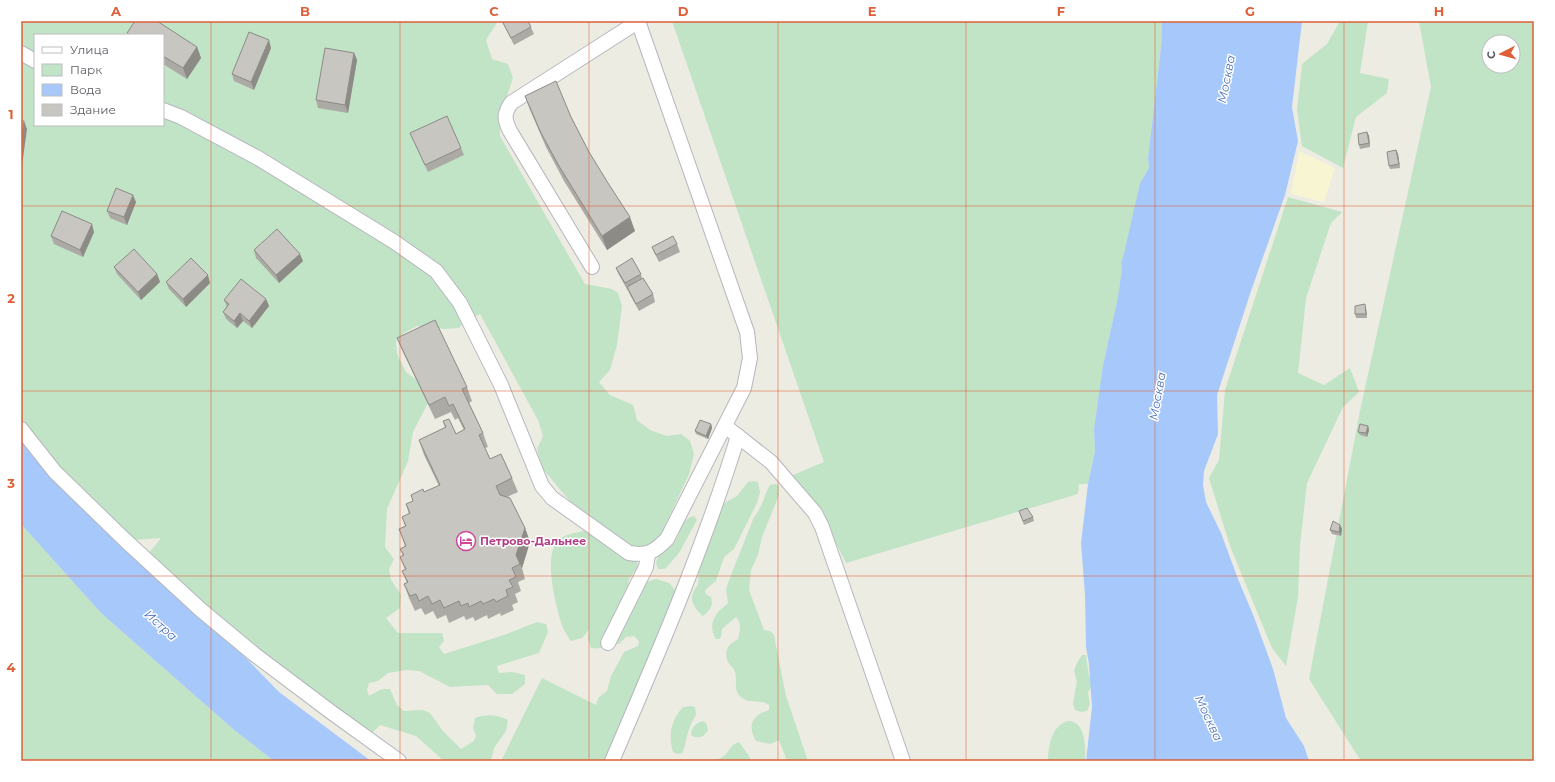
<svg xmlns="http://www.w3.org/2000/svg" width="1555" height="782" viewBox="0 0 1555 782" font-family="Montserrat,sans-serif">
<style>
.green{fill:#c1e3c6;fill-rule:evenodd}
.sand{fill:#f8f5d3}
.water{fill:#a6c8fa}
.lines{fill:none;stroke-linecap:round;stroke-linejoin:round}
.minor-casing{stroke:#b5b7bd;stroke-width:16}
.minor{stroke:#fff;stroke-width:14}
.wall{fill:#acaaa5}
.shaded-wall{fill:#8c8b86}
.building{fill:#c8c6c0;stroke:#8c8b86}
.grid{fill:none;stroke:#de5f38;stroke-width:1;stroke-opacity:0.55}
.labels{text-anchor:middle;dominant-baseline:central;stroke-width:3;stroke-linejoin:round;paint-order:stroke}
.hotel-label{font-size:11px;font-weight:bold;fill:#b23c85;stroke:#fff;text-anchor:start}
.water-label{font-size:12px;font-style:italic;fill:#4a70bc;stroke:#fff}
.neatline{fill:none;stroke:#de5f38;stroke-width:1.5}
.grid-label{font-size:13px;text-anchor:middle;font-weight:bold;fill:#de5f38}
</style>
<rect width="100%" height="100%" fill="#edece3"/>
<!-- green -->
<g class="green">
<path d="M21 21H498L486 40 492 59 508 64 513 78 500 117V136L585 284 612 289 618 293 622 306 617 345 610 370 599 382 610 395 633 405 637 420 650 430 667 436 681 434 690 441 694 454 689 474 661 534 644 550 629 548 585 519 542 468 537 449 543 436 538 420 480 314 463 323 459 328 444 329 417 326 404 333 396 340 397 354 406 372 423 385 431 397 413 432 408 461 387 509 385 547 394 559 389 569 391 580 401 595 400 608 386 618 398 633H442L444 641 439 647 444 654 504 635 537 622 546 624 548 632 539 653 497 666 499 673 512 672 525 675V684L512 694H497L488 685 450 687 419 671 406 670 388 673 378 681 369 683 367 690 369 696 382 689H390L397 705 404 711 423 710 430 713 443 731 461 749 474 741 476 736 473 728 475 718C485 714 498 714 508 720L506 731 494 748 491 761H444L416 736 380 725 371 734 366 728 311 690 197 599 149 553 161 538 135 540 50 459 21 421ZM35 35H163V125H35Z"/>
<path d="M672 21H1162L1161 47 1148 158 1149 168 1140 183 1125 254 1121 263 1122 268 1118 297 1103 365 1094 429 1095 451 1088 484H1079L1078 494 846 563 817 506 791 476 824 462Z"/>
<path d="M1340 21H1368L1360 73 1389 79 1387 93 1356 117 1343 168 1302 146 1297 110 1302 64 1327 44Z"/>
<path d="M1419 21H1534V761H1361L1309 679 1360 411 1431 87ZM1489 42H1513V66H1489Z"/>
<path d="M1288 197 1342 212 1331 223 1306 298 1298 373 1324 385 1350 368 1359 392 1343 407 1307 483 1300 545 1298 597 1286 666 1272 648 1230 546 1209 478 1219 460 1225 390Z"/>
<path d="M754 481 758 482 760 492 757 503 734 549 724 557 716 581 706 589 705 592 707 595 711 597C714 606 709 611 703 616 692 606 687 597 698 585L699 568 719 506 737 496 748 482Z"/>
<path d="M775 484 779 486V495L762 537 758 555 751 570 749 590 764 630 770 631 774 635 786 696 808 761H787L779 740 770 744 756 741C747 726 752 715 769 710V705C762 699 751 704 742 698 732 691 738 680 735 672 734 668 730 665 728 662 723 650 729 644 738 639 740 631 742 623 736 617L722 629 721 637 719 639H716C710 629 711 621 718 612 721 608 725 607 728 603L726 590 729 580 754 517C762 509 764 495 770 485Z"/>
<path d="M694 516 697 520 679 553 665 569H658L656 563C661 547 665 554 674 543 681 535 681 518 694 516Z"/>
<path d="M21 524 101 613 233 729 274 761H21Z"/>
<path d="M584 531 615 546 637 562 638 567 629 579 627 593 615 613V618L646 582 656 579 669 583 677 592 657 644 651 648 652 656 608 761H501L542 678 596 705 598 698 607 691 611 676 624 652 638 646 639 641 634 636 626 637 619 644C608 644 603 650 591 648L588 639 589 630 582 638 571 641C568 637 565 632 563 628 556 608 544 560 556 543 562 534 575 533 584 531Z"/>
<path d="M1082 655H1086L1089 677 1092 678V686L1088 692 1090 704 1087 711 1081 712 1075 710 1073 704 1077 681 1074 671 1077 663Z"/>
<path d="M691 706 695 707 696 715C691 722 688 731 686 740 685 745 685 748 682 753L678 754 673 752C668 735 671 720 683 707Z"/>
<path d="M702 721 706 723 708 730C704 737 698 740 691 735 691 728 695 724 702 721Z"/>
<path d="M1067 721C1086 720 1086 748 1085 761H1048C1048 750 1050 734 1059 726 1061 724 1065 722 1067 721Z"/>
<path d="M739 742 749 756 751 761H710C715 759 721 759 725 755 731 749 730 745 739 742Z"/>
</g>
<!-- sand -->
<path class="sand" d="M1299 151 1335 168 1324 202 1291 194Z"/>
<!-- water -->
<g class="water">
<path d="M1162 21H1302L1292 107 1298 141 1285 195 1251 291 1217 395 1218 434 1204 471 1203 485 1206 502 1221 533 1238 579 1254 617 1273 669 1286 718 1304 746 1309 761H1086L1092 707 1089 664 1086 647 1085 595 1081 543 1088 484 1095 451 1094 429 1103 365 1118 297 1122 268 1121 263 1124 254 1140 183 1149 168 1148 158 1161 47Z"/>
<path d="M21 439 61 487 90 516 199 618 245 657 279 692 371 761H274L233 729 101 613 21 524Z"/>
</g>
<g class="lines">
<!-- minor casing -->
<g class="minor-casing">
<g id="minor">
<path d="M21 53 35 61"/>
<path d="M163 110 181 117 258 158 393 241 436 271 460 303 501 385 542 486 552 498 629 553C648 556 654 552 667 539L744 388 750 358 747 332 638 21"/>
<path d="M592 267 510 131C504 119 504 114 511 103L639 21"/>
<path d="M725 426 771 462 815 513 822 527 903 761"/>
<path d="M21 429 55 472 125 540 201 610 254 654 331 712 399 761"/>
<path d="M608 643 646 567 648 554"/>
<path d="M612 761C658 654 704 547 738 436"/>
</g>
</g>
<!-- minor -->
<use href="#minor" class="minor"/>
</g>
<!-- wall -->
<g class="wall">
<path d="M135 21H157L197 47 201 58 187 79 163 64V35H128L127 33Z"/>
<path d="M502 21H528L534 34 514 45Z"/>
<path d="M271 48 254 90 234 81 232 74Z"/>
<path d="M354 53 357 60 348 113 318 108 316 100Z"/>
<path d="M525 96 571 117 589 152 635 231 607 250 564 181 546 147 530 110Z"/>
<path d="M1367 132 1369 136 1370 147 1360 149 1359 145Z"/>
<path d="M410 133 461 148 464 155 428 172 413 140Z"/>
<path d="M1396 150 1398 154 1400 168 1390 169 1389 166Z"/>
<path d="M136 202 127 225 110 218 107 211Z"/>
<path d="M94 232 83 257 54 244 51 236Z"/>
<path d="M677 244 680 252 659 262 655 254 652 247Z"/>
<path d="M254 250 303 261 279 283 256 258Z"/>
<path d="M114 267 157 274 160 282 141 300 117 274Z"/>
<path d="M616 268 641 274 642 279 653 294 655 302 639 311 630 295 628 290V291L619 275Z"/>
<path d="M166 282 210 283 186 307 169 289Z"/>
<path d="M266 299 269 306 252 328 243 321 237 328 226 319 223 312 227 307 224 300Z"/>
<path d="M1366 308 1367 318H1356L1355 314Z"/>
<path d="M397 338 467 387 472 401 469 403 483 433 488 447 485 448 490 459 512 478 518 492 507 497 525 528 530 542 522 568 525 579 518 582 521 591 515 594 518 602 512 605 514 610 501 616 500 613 488 619 487 615 475 621 473 617 466 620 464 616 449 623 446 615 437 619 433 611 425 615 421 608 415 611 409 598 404 584 407 583 402 571 405 570 400 557 403 556 400 549 405 546 399 529 405 526 402 517 409 514 406 504 413 501 411 495 424 492 439 486 424 455 419 440 445 428 443 421 456 434 464 430 458 418 455 420 451 412 435 419 403 352Z"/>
<path d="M711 424 712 428 708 439 696 434 695 431Z"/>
<path d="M1368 426 1369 430 1367 437 1360 435 1358 432Z"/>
<path d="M1019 511 1033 517 1034 521 1024 525Z"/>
<path d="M1340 525 1342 529 1341 536 1332 534 1330 530Z"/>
</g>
<!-- shaded-wall -->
<g class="shaded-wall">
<path d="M269 40 271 48 254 90 251 82Z"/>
<path d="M197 47 201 58 187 79 183 68Z"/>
<path d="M354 53 357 60 348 113 345 105Z"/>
<path d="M24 121 27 129 21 173V145Z"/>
<path d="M1367 132 1369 136 1370 147 1369 143Z"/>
<path d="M1396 150 1398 154 1400 168 1399 164Z"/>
<path d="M133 195 136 202 127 225 124 217Z"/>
<path d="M630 217 635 231 607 250 602 236Z"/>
<path d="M92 224 94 232 83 257 80 250Z"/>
<path d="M300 254 303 261 279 283 276 275Z"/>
<path d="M157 274 160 282 141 300 138 292Z"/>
<path d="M208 275 210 283 186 307 183 299Z"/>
<path d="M266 299 269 306 252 328 249 321Z"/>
<path d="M1365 304 1366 308 1367 318 1366 314Z"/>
<path d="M240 313 243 321 237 328 234 321Z"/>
<path d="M711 424 712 428 708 439 706 436Z"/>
<path d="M1368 426 1369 430 1367 437 1366 433Z"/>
<path d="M1340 525 1342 529 1341 536 1339 532Z"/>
<path d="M525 528 530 542 522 568 516 555Z"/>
</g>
<!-- building -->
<g class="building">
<path d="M135 21H157L197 47 183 68 163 56V35H131L127 33Z"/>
<path d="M502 21H528L531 27 511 38Z"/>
<path d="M249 32 269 40 251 82 232 74Z"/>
<path d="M325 48 354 53 345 105 316 100Z"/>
<path d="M556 81 571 117 589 152 608 183 630 217 602 236 559 166 541 133 525 96Z"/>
<path d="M447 116 461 148 425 165 410 133Z"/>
<path d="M21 121H24L21 145Z"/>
<path d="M1367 132 1369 143 1359 145 1358 134Z"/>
<path d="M1396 150 1399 164 1389 166 1387 152Z"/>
<path d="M116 188 133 195 124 217 107 211Z"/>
<path d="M62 211 92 224 80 250 51 236Z"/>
<path d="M277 229 300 254 276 275 254 250Z"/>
<path d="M673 236 677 244 656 255 652 247Z"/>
<path d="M134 249 157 274 138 292 114 267Z"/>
<path d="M191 258 208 275 183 299 166 282Z"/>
<path d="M632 258 641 274 625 283 616 268Z"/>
<path d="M643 278 653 294 636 304 627 287Z"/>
<path d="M241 279 266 299 249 321 240 313 234 321 223 312 229 304 224 300Z"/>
<path d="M1365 304 1366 314H1355V306Z"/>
<path d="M435 320 467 387 462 389 483 433 479 435 490 459 501 454 512 478 496 486 500 495 510 498 525 528 516 555 520 564 512 568 516 577 509 580 513 587 506 590 508 596 496 602 494 599 483 604 481 601 469 607 468 603 461 606 459 601 444 608 440 600 432 604 428 596 419 601 416 594 410 596 404 584 408 582 402 571 406 569 400 557 404 555 400 549 406 546 399 529 406 526 402 517 410 513 406 504 413 501 411 495 423 489 424 492 440 485 419 440 446 427 443 421 449 419 456 434 465 429 453 404 449 406 445 397 429 405 397 338Z"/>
<path d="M700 420 711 424 706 436 695 431Z"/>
<path d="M1360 424 1368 426 1366 433 1358 432Z"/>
<path d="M1027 508 1033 517 1023 521 1019 511Z"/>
<path d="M1333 521 1340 525 1339 532 1330 530Z"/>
</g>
<!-- grid -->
<path class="grid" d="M211 21V761M400 21V761M589 21V761M778 21V761M966 21V761M1155 21V761M1344 21V761M21 206H1534M21 391H1534M21 576H1534"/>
<!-- icons -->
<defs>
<g id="hotel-ring" transform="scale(1)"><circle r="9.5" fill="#fff" stroke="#d1479c" stroke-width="1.5"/><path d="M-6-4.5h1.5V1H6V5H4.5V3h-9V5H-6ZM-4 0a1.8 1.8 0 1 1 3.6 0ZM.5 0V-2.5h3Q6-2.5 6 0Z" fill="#d1479c"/></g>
</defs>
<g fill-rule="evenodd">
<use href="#hotel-ring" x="466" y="541"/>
</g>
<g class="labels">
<!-- hotel labels -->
<g class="hotel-label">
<text x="480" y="541">Петрово-Дальнее</text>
</g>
<!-- water labels -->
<g class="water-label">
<text transform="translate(1226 79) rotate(-79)">Москва</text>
<text transform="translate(1157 396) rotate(-80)">Москва</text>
<text transform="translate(161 625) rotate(42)">Истра</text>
<text transform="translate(1209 718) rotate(65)">Москва</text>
</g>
</g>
<!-- border -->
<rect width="1555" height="782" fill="none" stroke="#ffffff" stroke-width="44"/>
<!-- legend -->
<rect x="34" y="34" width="130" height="92" fill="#ffffff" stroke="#bdbec1"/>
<rect x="42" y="47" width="20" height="6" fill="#ffffff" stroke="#bdbec1"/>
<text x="70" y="54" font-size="12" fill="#5b5d63">Улица</text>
<rect x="42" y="64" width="20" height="12" fill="#c1e3c6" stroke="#bdbec1"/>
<text x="70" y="74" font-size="12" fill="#5b5d63">Парк</text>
<rect x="42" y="84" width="20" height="12" fill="#a6c8fa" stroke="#bdbec1"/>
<text x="70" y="94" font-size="12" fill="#5b5d63">Вода</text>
<rect x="42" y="104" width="20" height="12" fill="#c8c6c0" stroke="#bdbec1"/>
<text x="70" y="114" font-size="12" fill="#5b5d63">Здание</text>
<!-- north arrow -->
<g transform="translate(1501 54) rotate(264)"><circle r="19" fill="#ffffff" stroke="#bdbec1"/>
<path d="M0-3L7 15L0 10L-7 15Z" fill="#de5f38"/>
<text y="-6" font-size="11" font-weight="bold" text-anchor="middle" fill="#5b5d63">С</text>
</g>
<rect x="22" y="22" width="1511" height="738" class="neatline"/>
<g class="grid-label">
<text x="116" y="16">A</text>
<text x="305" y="16">B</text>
<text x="494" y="16">C</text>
<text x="683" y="16">D</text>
<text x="872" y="16">E</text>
<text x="1061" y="16">F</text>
<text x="1250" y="16">G</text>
<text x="1439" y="16">H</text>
<text x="11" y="119">1</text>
<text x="11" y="303">2</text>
<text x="11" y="488">3</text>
<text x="11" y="672">4</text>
</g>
</svg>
